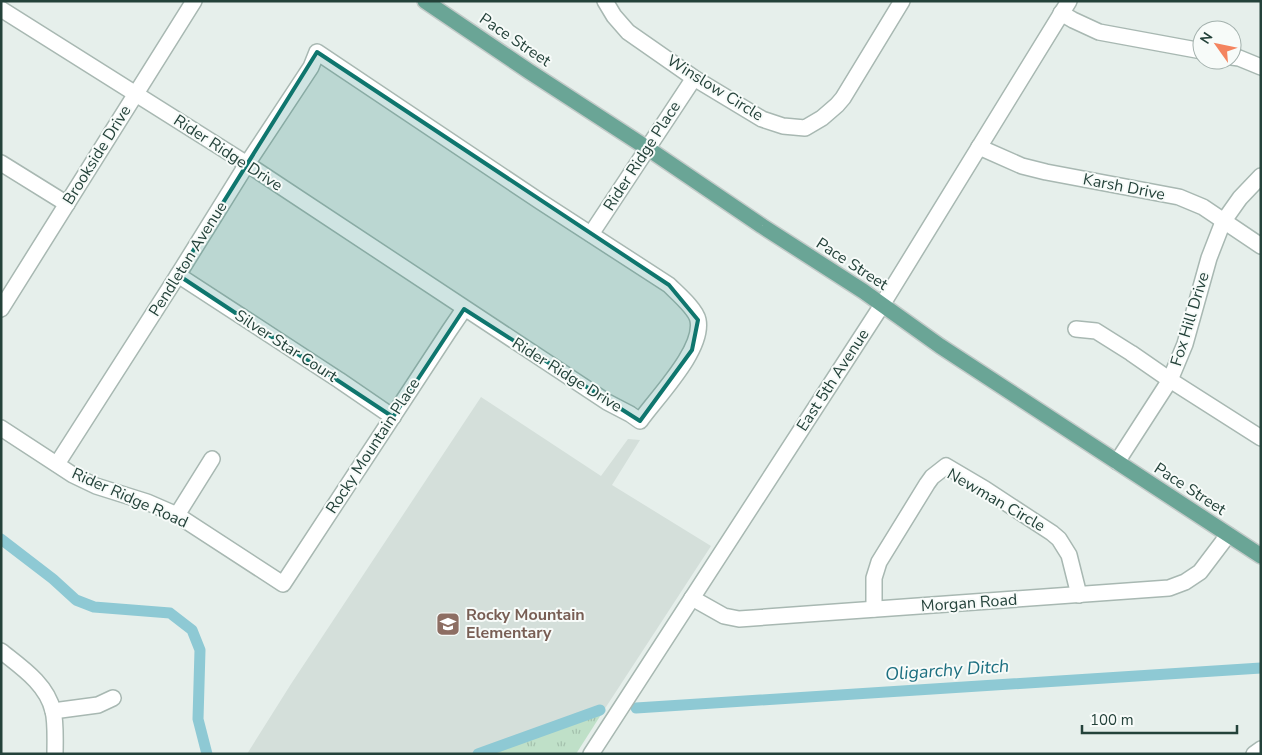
<svg xmlns="http://www.w3.org/2000/svg" width="1262" height="755" viewBox="0 0 1262 755" font-family="'Nunito Sans',sans-serif">
<style>
.built{fill:#d4dfda}
.park{fill:url(#park-tufts)}
.lines{fill:none;stroke-linecap:round;stroke-linejoin:round}
.canal{stroke:#8ec9d4;stroke-width:11}
.minor-casing{stroke:#a8b8b2;stroke-width:18}
.major-casing{stroke:#c2cac8;stroke-width:18}
.minor{stroke:#fff;stroke-width:15}
.major{stroke:#6aa596;stroke-width:15}
.marked{fill:#0f766e;fill-opacity:0.2;stroke:#0f766e;stroke-width:4;stroke-linejoin:round}
.labels{text-anchor:middle;dominant-baseline:central;stroke-width:4;stroke-linejoin:round;paint-order:stroke}
.street-label{font-size:16px;fill:#24423a;stroke:#f7fbf9}
.education-label{font-size:16px;font-weight:bold;fill:#785e54;stroke:#f7fbf9;text-anchor:start}
.water-label{font-size:18px;font-style:italic;fill:#1c6f80;stroke:#f7fbf9}
</style>
<defs>
<pattern id="park-tufts" width="24" height="20" patternUnits="userSpaceOnUse" patternTransform="scale(1.25)"><rect width="24" height="20" fill="#bfe0c8"/><path d="M3 7l-1-3M5 7V3M7 7l1-3M15 17l-1-3M17 17v-4M19 17l1-3" fill="none" stroke="#a4c1ad"/></pattern>
</defs>
<rect width="100%" height="100%" fill="#e6efeb"/>
<!-- built -->
<path class="built" d="M481 397 601 476 628 439 640 440 612 485 711 546 604 710 479 754H247L291 684Z"/>
<!-- park -->
<path class="park" d="M604 710 576 754H479Z"/>
<g class="lines">
<!-- canal -->
<g class="canal">
<path d="M1 539 53 579 76 600 94 607 170 613 192 630 200 650 198 719 207 754"/>
<path d="M636 708 1261 668"/>
<path d="M478 754 600 710"/>
</g>
<!-- minor casing -->
<g class="minor-casing">
<g id="minor">
<path d="M605 1 614 16 628 32 694 78 762 119 783 126 805 128 822 118 837 105 843 98 902 1"/>
<path d="M1 9 247 164 607 402 630 414 640 421C656 398 704 350 698 320 696 309 677 293 669 285L541 202 317 52 311 67 247 164 178 275 57 464"/>
<path d="M1061 13 1073 20 1099 32 1202 51"/>
<path d="M1232 57 1239 58 1261 67"/>
<path d="M979 147 1022 166 1046 172 1179 197 1203 207 1261 246"/>
<path d="M1 163 67 204"/>
<path d="M591 234 694 78"/>
<path d="M178 275 339 380 393 417"/>
<path d="M1 309 194 1"/>
<path d="M1076 329 1096 331 1131 353 1170 380 1261 438"/>
<path d="M1 428 73 475 96 486 147 502 177 515 283 584 449 331 464 309"/>
<path d="M1117 462 1170 380 1185 344 1209 258 1223 222 1240 198 1261 176"/>
<path d="M177 515 212 459"/>
<path d="M692 598 724 616 739 619 1169 588 1185 582 1200 572 1228 535"/>
<path d="M874 609V578L879 562 927 484 932 477 946 466 985 489 1052 533 1059 539 1069 555 1079 595"/>
<path d="M1 651C21 667 47 684 53 711 56 722 55 742 55 754"/>
<path d="M53 711 98 705 113 698"/>
<path d="M591 754 882 305 1069 1"/>
<path d="M1254 754 1261 749"/>
</g>
</g>
<!-- major casing -->
<g class="major-casing">
<path id="major" d="M425 1 530 72 647 148 762 226 863 291 940 346 1261 556"/>
</g>
<!-- minor -->
<use href="#minor" class="minor"/>
<!-- major -->
<use href="#major" class="major"/>
</g>
<!-- marked area -->
<path class="marked" d="M317 52 669 285 698 320 692 350 640 421 464 309 393 417 178 275Z"/>
<!-- icons -->
<defs>
<g id="school-square" transform="scale(1.25)"><rect x="-9" y="-9" width="18" height="18" rx="4" fill="#8d6e63" stroke="#f7fbf9"/><path d="M0-5L7-2L0 1L-7-2ZM-4 1L0 2.5L4 1V4Q0 6-4 4Z" fill="#fff"/></g>
</defs>
<g fill-rule="evenodd">
<use href="#school-square" x="448" y="624"/>
</g>
<g class="labels">
<!-- street labels -->
<g class="street-label">
<text transform="translate(515 40) rotate(34)">Pace Street</text>
<text transform="translate(715 88) rotate(32)">Winslow Circle</text>
<text transform="translate(228 153) rotate(33)">Rider Ridge Drive</text>
<text transform="translate(97 155) rotate(-58)">Brookside Drive</text>
<text transform="translate(642 156) rotate(-57)">Rider Ridge Place</text>
<text transform="translate(1124 187) rotate(11)">Karsh Drive</text>
<text transform="translate(188 259) rotate(-58)">Pendleton Avenue</text>
<text transform="translate(852 264) rotate(33)">Pace Street</text>
<text transform="translate(1190 319) rotate(-73)">Fox Hill Drive</text>
<text transform="translate(286 346) rotate(33)">Silver Star Court</text>
<text transform="translate(567 375) rotate(32)">Rider Ridge Drive</text>
<text transform="translate(833 380) rotate(-57)">East 5th Avenue</text>
<text transform="translate(373 446) rotate(-57)">Rocky Mountain Place</text>
<text transform="translate(1190 489) rotate(33)">Pace Street</text>
<text transform="translate(130 498) rotate(24)">Rider Ridge Road</text>
<text transform="translate(996 500) rotate(30)">Newman Circle</text>
<text transform="translate(969 603) rotate(-4)">Morgan Road</text>
</g>
<!-- education labels -->
<g class="education-label">
<text x="466" y="615">Rocky Mountain<tspan x="466" dy="18">Elementary</tspan></text>
</g>
<!-- water labels -->
<g class="water-label">
<text transform="translate(947 670) rotate(-4)">Oligarchy Ditch</text>
</g>
</g>
<!-- border -->
<rect width="1262" height="755" fill="none" stroke="#24423a" stroke-width="5"/>
<!-- north arrow -->
<g transform="translate(1217 45) rotate(303)"><circle r="24" fill="#f7fbf9" stroke="#a3b1ad"/>
<path d="M0-4L9 19L0 12L-9 19Z" fill="#f4845f"/>
<text y="-8" font-size="14" font-weight="bold" text-anchor="middle" fill="#24423a">N</text>
</g>
<!-- scale -->
<path d="M1082 725v8h155v-8" fill="none" stroke="#24423a" stroke-width="2.5"/>
<text x="1090" y="725" font-size="15" fill="#24423a" stroke="#f7fbf9" stroke-width="4" paint-order="stroke">100 m</text>
</svg>
